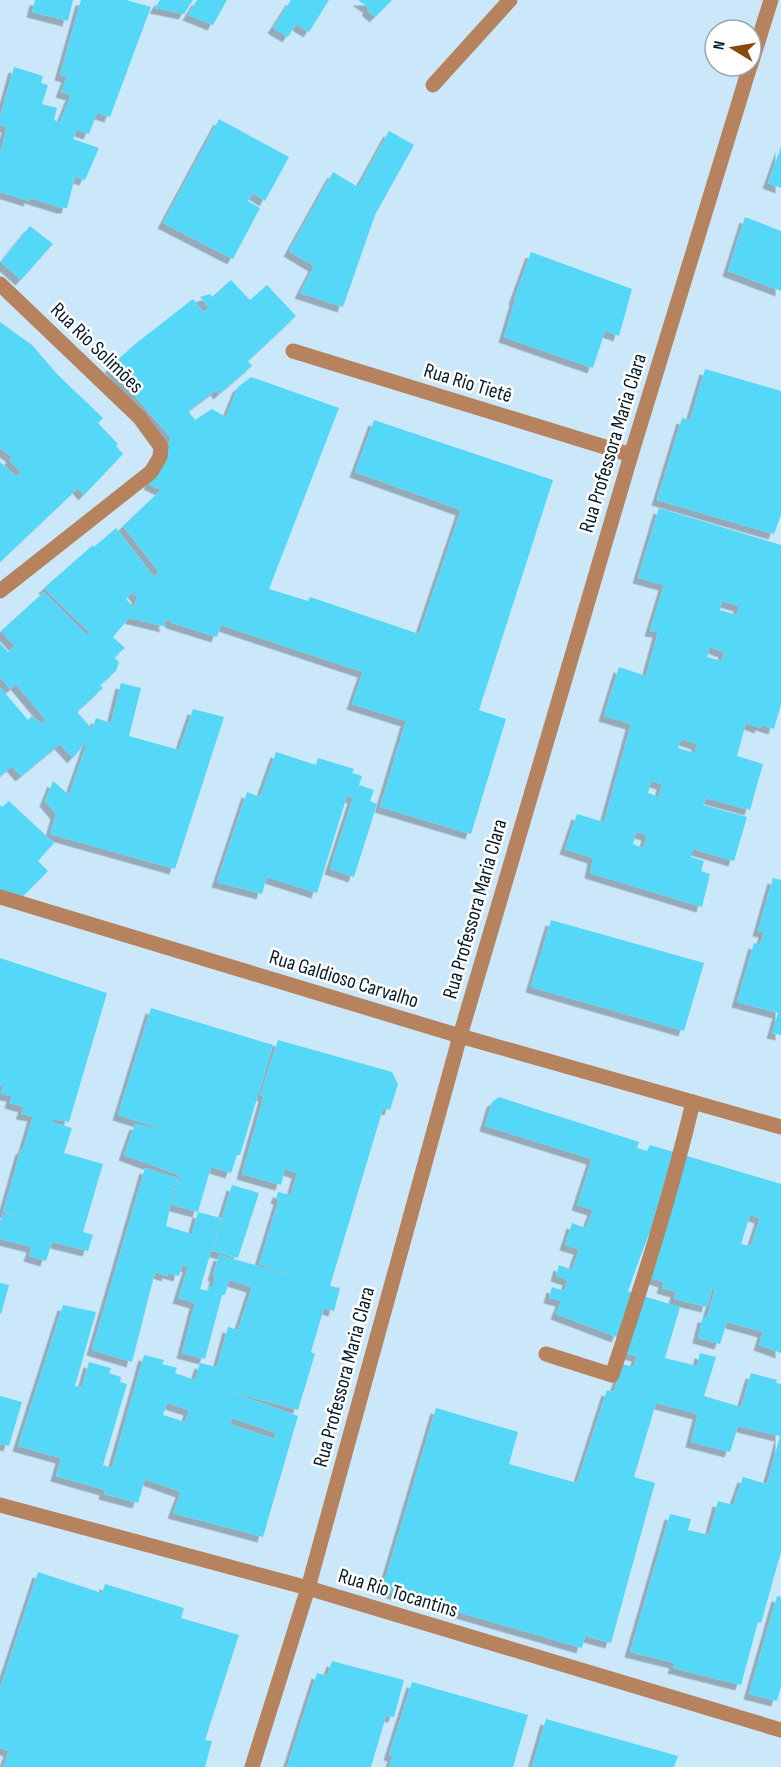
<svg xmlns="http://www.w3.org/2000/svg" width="781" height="1767" viewBox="0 0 781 1767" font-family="'Sofia Sans Condensed',sans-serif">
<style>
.building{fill:#55d8f7;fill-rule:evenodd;filter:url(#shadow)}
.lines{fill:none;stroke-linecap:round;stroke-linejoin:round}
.service{stroke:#b6835e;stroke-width:15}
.minor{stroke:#b6835e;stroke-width:15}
.labels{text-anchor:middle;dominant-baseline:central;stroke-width:5;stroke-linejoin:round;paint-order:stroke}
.street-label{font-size:21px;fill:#0a1e2a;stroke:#fff}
</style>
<defs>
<filter id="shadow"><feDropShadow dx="-5.5" dy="5.5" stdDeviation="0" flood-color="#0004"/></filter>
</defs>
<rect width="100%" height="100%" fill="#cbe8fb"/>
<!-- building -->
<g class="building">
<path d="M35 0H73L68 21 32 12Z"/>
<path d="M81 0H126L151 7 110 117 97 113 89 134 77 130 73 139 99 148 85 180 75 177 67 208H62L30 198 29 201 0 192V154L7 127 0 125V117L14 67 43 76 41 83 48 85 42 104 57 108 54 120 60 122 71 95 61 92 67 77 60 75Z"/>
<path d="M160 0H193L184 14 155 8Z"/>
<path d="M197 0H227L213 25 188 15Z"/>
<path d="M291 0H329L309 32 296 24 288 37 273 28Z"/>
<path d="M358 0H392L375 17 367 10 369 8Z"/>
<path d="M219 119 289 157 265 201 253 193 248 201 260 208 233 259 163 223Z"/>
<path d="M389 131 414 145 375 215 343 307 300 293 314 266 289 251 333 172 358 187Z"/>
<path d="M781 147V188L768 183Z"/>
<path d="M745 217 781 231V291L728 271Z"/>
<path d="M30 226 53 244 21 280 1 262Z"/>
<path d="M531 252 632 289 619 336 605 331 593 368 504 337 515 300 514 299Z"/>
<path d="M231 280 250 300 267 285 296 316 248 361 252 366 219 394 216 390 188 411 195 420 212 409 226 417 238 387 251 377 339 408 269 589 308 601 310 597 419 634 461 510 355 472 374 420 553 480 479 710 506 719 471 834 380 807 406 721 352 704 363 672 221 625 217 637 172 623 168 619 164 622 166 627 129 618 113 637 125 648 114 657 119 662 116 671 100 685 103 688 77 712 92 729 96 718 111 723 121 683 141 688 129 736 179 750 193 709 224 717 175 869 50 834 56 814 45 801 53 781 69 795 88 740 73 758 60 744 21 776 12 766 0 776V687L28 720 32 716 42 724 46 720 16 684 10 689 0 677V643L8 652 15 646 1 631 44 592 87 635 90 633 44 588 93 545 94 547 116 528 154 577 159 572 123 526 161 490 149 484 171 438 110 367 134 345 193 299 203 312 209 308 200 297 210 294 212 297ZM133 592 137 597 134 608 126 599Z"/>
<path d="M0 322 32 345 58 375 103 418 98 423 118 444 116 446 123 454 84 495 78 488 0 562V462L17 477 21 472 9 460 12 457 0 448Z"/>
<path d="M705 369 781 391V515L774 534 657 500 682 418 690 420Z"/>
<path d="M659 508 781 545V704L774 729 761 725 760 728 746 723 737 756 763 764 750 810 706 798 703 805 747 817 734 861 693 849 691 857 704 861 701 871 710 874 702 907 590 873 593 858 565 849 577 814 604 822 631 724 604 716 619 667 646 676 658 632 650 631 664 585 638 578ZM722 601 739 606 737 615 720 610ZM710 647 724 652 722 661 707 657ZM681 739 697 744 695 753 678 748ZM651 781 662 784 659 797 648 793ZM636 832 647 835 643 848 633 844Z"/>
<path d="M276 752 316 765 318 758 354 769 352 773 362 776 359 785 374 790 370 801 377 804 354 877 330 869 353 798 347 796 317 893 267 877 262 894 217 882 247 792 260 797Z"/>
<path d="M9 801 54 843 38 861 48 871 21 898 0 890V805L2 807Z"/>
<path d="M773 878 781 880V1035L772 1033 778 1013 737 1002 754 943 760 945 764 932 758 931Z"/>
<path d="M551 920 704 963 684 1031 531 987Z"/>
<path d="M0 958 107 993 69 1122 53 1119 52 1122 72 1128 64 1153 103 1164 83 1232 93 1235 88 1251 52 1242 46 1261 29 1256 32 1247 0 1239V1223L3 1214 21 1217 3 1212 21 1149H23L33 1116 21 1114 24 1107 10 1103 12 1096 1 1094 3 1086 0 1085Z"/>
<path d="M151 1008 273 1045 240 1155H237L231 1173 211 1167 198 1212 172 1205 179 1175 124 1155 135 1124 166 1130 118 1115Z"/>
<path d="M278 1040 392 1072 398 1084 390 1110 383 1108 379 1122 330 1286 340 1288 334 1311 324 1308 311 1352 315 1354 298 1410 228 1391 298 1416 263 1537 173 1513 181 1492 145 1479 138 1503 104 1494 105 1490 56 1476 61 1458 18 1446 63 1305 96 1312 75 1386 82 1387 89 1362 111 1368 109 1373 121 1377 120 1382 127 1384 103 1465 112 1468 144 1355 164 1360 162 1364 177 1368 175 1373 195 1380 200 1363 217 1367 228 1327 238 1330 252 1287 229 1280 225 1295H222L205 1359 182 1353 195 1303 178 1298 188 1267 182 1265 179 1276 168 1273 167 1276 155 1272 132 1362 92 1350 145 1168 177 1178 166 1226 192 1234 198 1212 221 1218 200 1289 208 1291 210 1286H213L215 1276 213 1275 219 1255 301 1278 259 1264 279 1199 276 1198 278 1192 291 1195 297 1173 285 1169 281 1185 242 1174 264 1096 260 1095ZM167 1403 189 1410 185 1422 163 1415ZM232 1418 276 1433 274 1439 230 1424Z"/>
<path d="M499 1097 639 1142 637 1148 647 1151 650 1145 781 1184V1353L759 1345 763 1332 727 1322 720 1344 698 1338 703 1317H707L715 1290 712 1289 707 1307 674 1299 676 1292 662 1288 664 1282 648 1277 660 1207 644 1247 628 1291 635 1294 617 1337 556 1314 561 1301 549 1298 552 1287 564 1291 568 1280 556 1276 559 1265 572 1270 579 1249 565 1245 572 1223 586 1228 593 1210 577 1205 592 1159 485 1126 492 1102ZM750 1215 760 1218 751 1246 741 1244Z"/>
<path d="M232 1185 259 1193 238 1258 212 1251Z"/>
<path d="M0 1283 9 1285 1 1314H0Z"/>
<path d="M643 1296 680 1307 665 1358 697 1366 700 1353 716 1357 704 1396 741 1407 751 1373 777 1380 776 1383 781 1384V1552L761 1623 758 1622 741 1685 673 1668 675 1663 630 1652 670 1514 691 1519 688 1530 709 1535 718 1501 733 1505 743 1477 767 1484 780 1436 738 1426 730 1452 691 1442 698 1414 656 1403 634 1477 655 1483 611 1643 585 1636 582 1648 382 1590 436 1408 518 1432 509 1464 577 1483 607 1390 614 1392 622 1364 634 1367 637 1356 625 1353Z"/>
<path d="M0 1396 22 1402 9 1446 0 1444Z"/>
<path d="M38 1572 102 1593 105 1584 184 1608 181 1618 239 1635 205 1740 212 1741 205 1767H3L9 1751 0 1748V1688Z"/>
<path d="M777 1596 781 1597V1686L777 1701 749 1694Z"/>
<path d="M332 1661 404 1680 394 1717 386 1716 371 1767H287L317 1673 327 1676Z"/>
<path d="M412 1682 528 1715 513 1767H389L393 1756 389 1755Z"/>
<path d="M546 1719 678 1756 674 1767H532Z"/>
</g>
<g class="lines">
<!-- service -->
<g class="service">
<path d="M433 85 510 0"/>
<path d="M546 1354 612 1375C642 1285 671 1195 693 1102"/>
</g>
<!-- minor -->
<g class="minor">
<path d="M751 64 771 0"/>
<path d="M0 284 140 418 161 447 160 457 151 472 0 591"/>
<path d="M293 351 631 455"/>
<path d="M0 897 460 1036 781 1127"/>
<path d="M0 1505 308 1588 781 1730"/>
<path d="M252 1767 308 1588 460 1036 631 455 750 66"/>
</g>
</g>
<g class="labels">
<!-- street labels -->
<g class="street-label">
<text transform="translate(97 348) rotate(44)">Rua Rio Solimões</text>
<text transform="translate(468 383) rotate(17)">Rua Rio Tietê</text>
<text transform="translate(613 443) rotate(-73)">Rua Professora Maria Clara</text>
<text transform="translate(475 909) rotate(-74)">Rua Professora Maria Clara</text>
<text transform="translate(344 979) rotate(17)">Rua Galdioso Carvalho</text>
<text transform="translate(344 1377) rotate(-75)">Rua Professora Maria Clara</text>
<text transform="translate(398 1593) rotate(17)">Rua Rio Tocantins</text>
</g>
</g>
<!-- north arrow -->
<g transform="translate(733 48) rotate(281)"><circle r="28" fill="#ffffff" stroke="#9da5aa" stroke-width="1.5"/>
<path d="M0-4.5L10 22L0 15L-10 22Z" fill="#88490f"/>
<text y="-9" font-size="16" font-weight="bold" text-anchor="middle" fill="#0a1e2a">N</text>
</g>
</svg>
